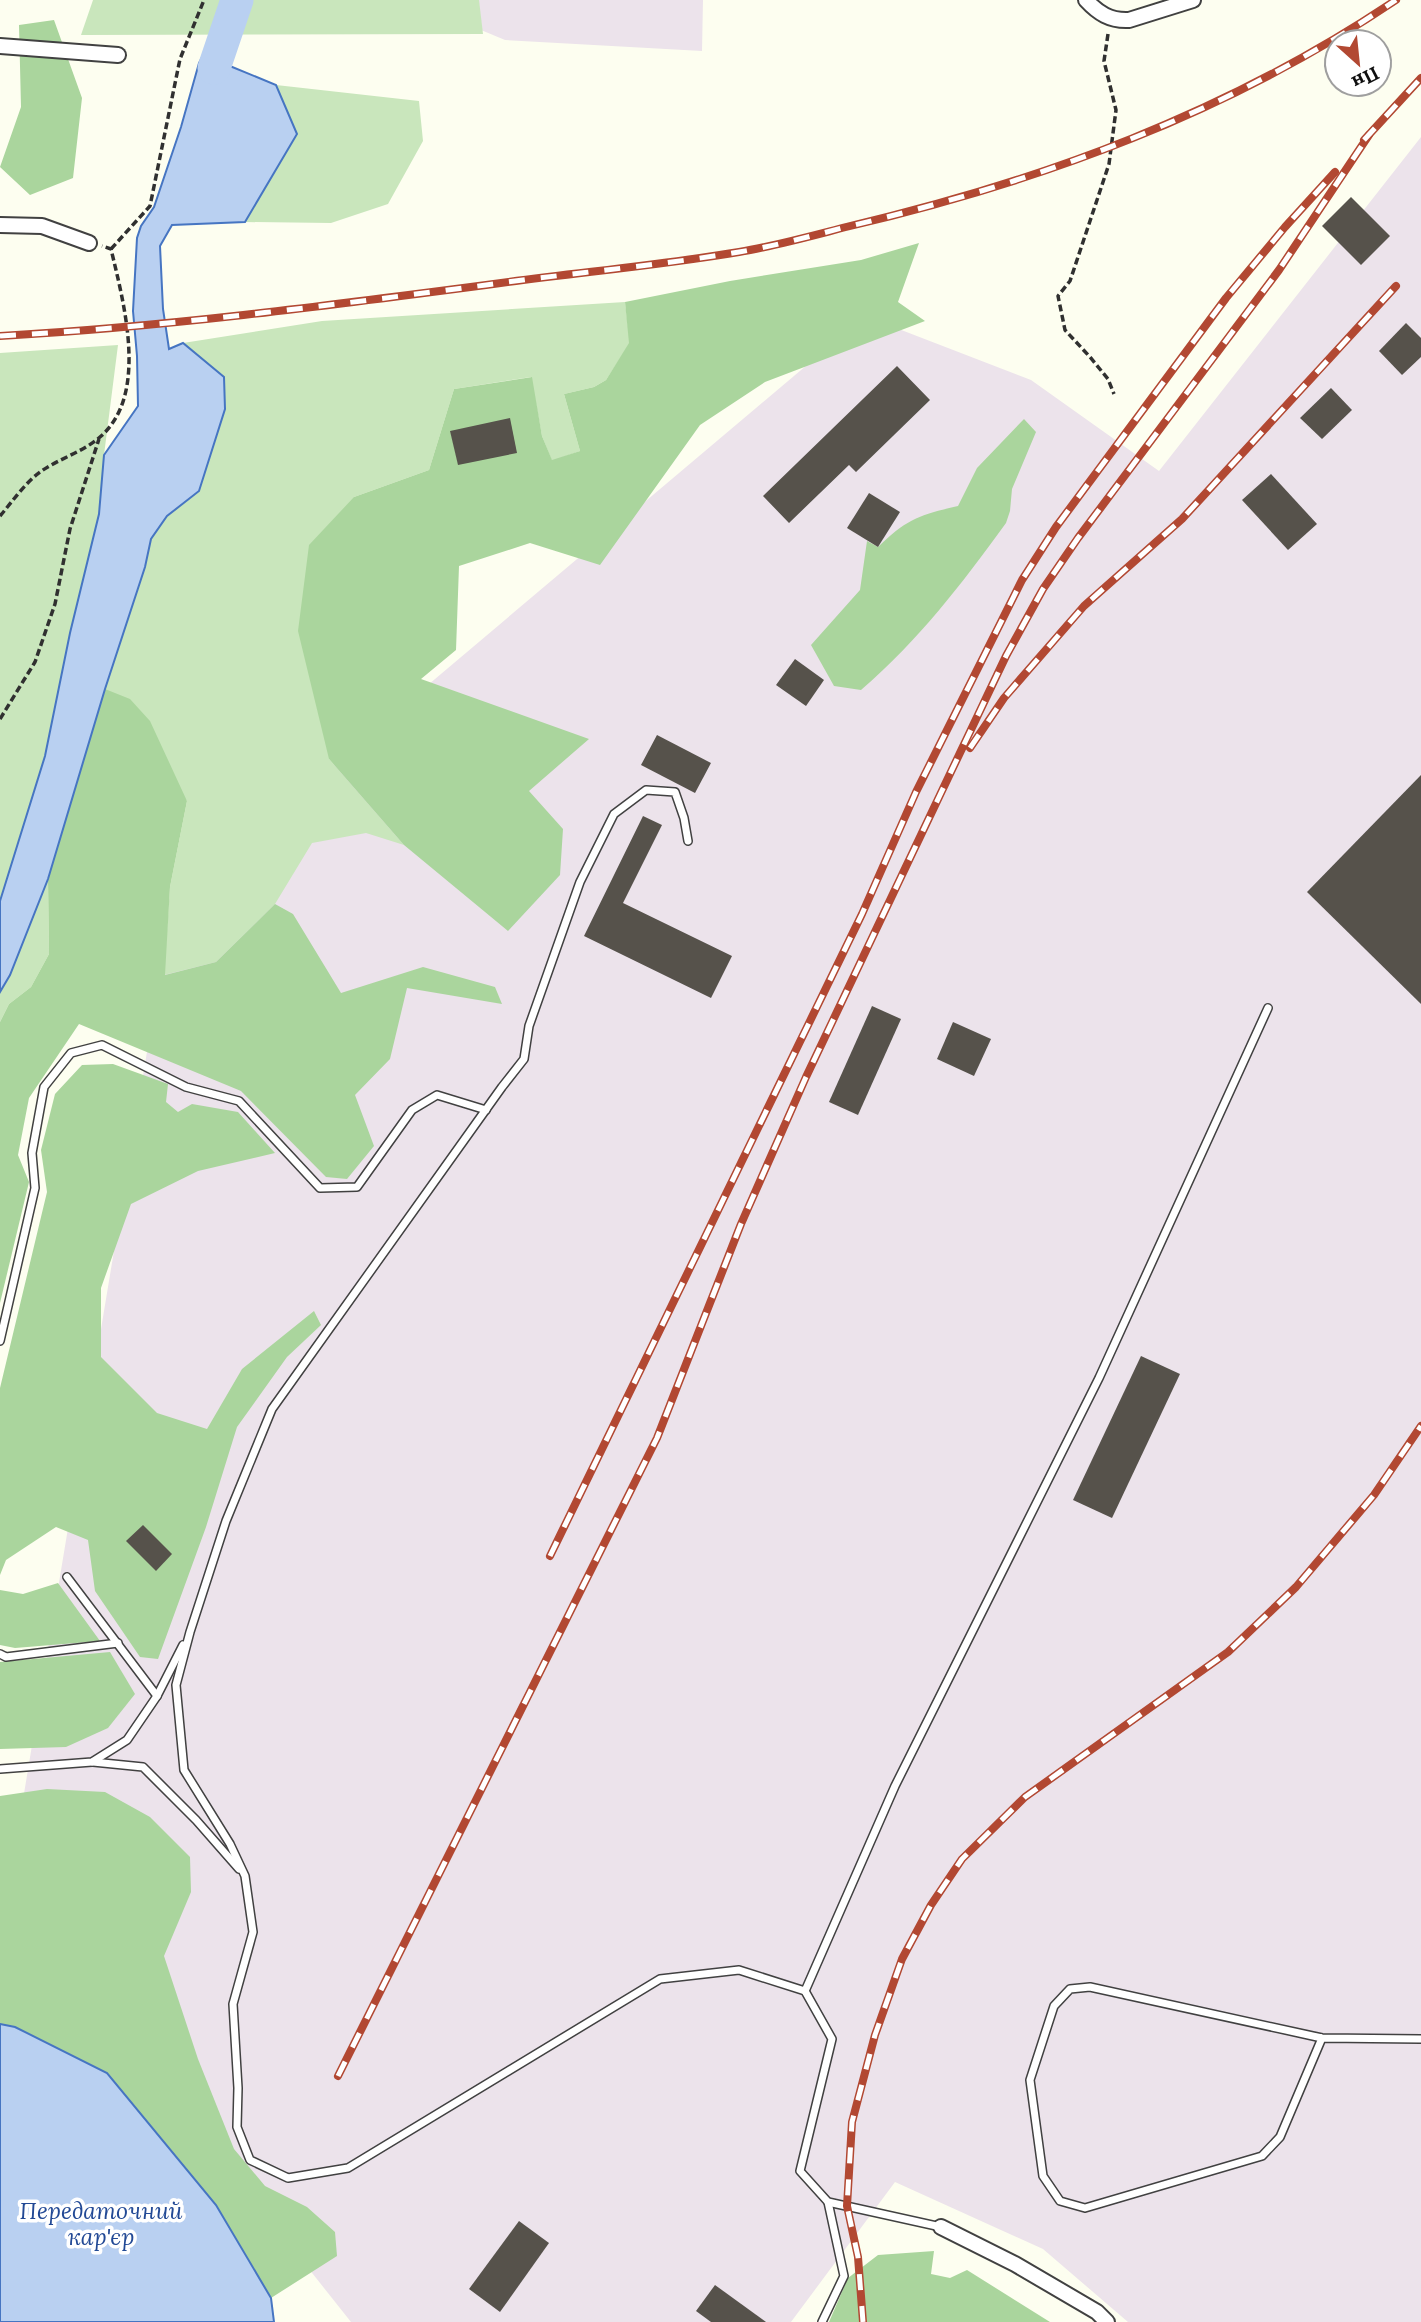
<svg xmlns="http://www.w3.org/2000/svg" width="1421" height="2322" viewBox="0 0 1421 2322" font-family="Lora,serif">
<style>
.industrial{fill:#ece3eb}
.green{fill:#c9e6bc}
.forest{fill:#aad59d}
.water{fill:#b9d0f1;stroke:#4675c2;stroke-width:2}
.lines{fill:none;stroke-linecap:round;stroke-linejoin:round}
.river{stroke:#b9d0f1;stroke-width:33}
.building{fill:#56524b}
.service-casing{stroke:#414141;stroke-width:10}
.minor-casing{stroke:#414141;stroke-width:18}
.path{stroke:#303030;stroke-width:3.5;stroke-dasharray:7 3.5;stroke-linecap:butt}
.service{stroke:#fff;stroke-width:7}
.minor{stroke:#fff;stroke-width:14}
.rail-casing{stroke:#b24832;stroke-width:8}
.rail{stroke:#fff;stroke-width:5;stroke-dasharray:16;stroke-linecap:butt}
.labels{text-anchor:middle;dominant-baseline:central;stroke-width:7;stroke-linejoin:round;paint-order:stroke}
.water-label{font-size:23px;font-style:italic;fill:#224995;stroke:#fff}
</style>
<rect width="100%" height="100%" fill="#fdfef0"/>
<!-- industrial -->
<g class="industrial">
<path d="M460 0H703L702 51 505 40 481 30Z"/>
<path d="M1421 137V2322H1128L1043 2249 895 2182 791 2322H351L8 1890 172 901 865 316 1031 380 1159 471Z"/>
</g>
<!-- green -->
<g class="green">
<path d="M93 0H479L483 34 81 35Z"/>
<path d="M276 85 419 101 423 141 388 204 331 223 245 222 296 134Z"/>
<path d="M625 302 630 343 606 380 594 387 564 394 580 451 552 461 542 436 531 377 454 389 429 470 354 497 329 759 404 845 366 833 312 843 275 904 216 962 164 975 170 887 187 801 105 689 151 539 167 516 199 491 225 409 224 377 183 343 322 321Z"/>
<path d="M118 345 104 455 99 514 72 628 45 756 0 901V353Z"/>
<path d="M48 879 49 954 31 987 9 1004 0 1022V992L10 975Z"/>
</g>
<!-- forest -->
<g class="forest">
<path d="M54 20 82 98 73 178 30 195 0 167 21 107 19 25Z"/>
<path d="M919 243 898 302 925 321 765 382 700 425 600 565 530 543 459 566 456 650 421 679 589 739 529 791 563 829 560 875 508 931 404 845 329 759 298 631 309 545 354 497 429 470 454 389 532 377 542 436 552 460 580 451 564 394 594 387 606 380 629 343 625 302 730 281 861 260Z"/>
<path d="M1024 419 1036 432 1012 489 1010 511 1006 523C960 586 920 639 861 690L834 686 811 645 860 590 867 541 878 547C907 519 919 515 958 506L977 468Z"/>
<path d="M105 689 130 699 150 721 187 801 170 887 165 975 216 962 275 904 293 914 341 993 423 967 495 987 502 1004 407 988 390 1059 355 1095 374 1146 347 1179 326 1177 241 1091 79 1024 29 1098 18 1155 29 1182 0 1303V1022L9 1004 31 987 49 954 48 879Z"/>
<path d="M113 1064 168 1084 166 1102 178 1112 192 1104 238 1112 275 1153 198 1171 131 1204 101 1288V1357L157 1413 207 1429 242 1369 314 1311 321 1325 287 1357 237 1427 206 1527 158 1659 140 1657 95 1591 88 1540 56 1527 6 1560 0 1575V1388L47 1192 41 1150 55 1094 82 1065Z"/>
<path d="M58 1583 100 1641 15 1648 0 1645V1590L23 1594Z"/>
<path d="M110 1652 135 1694 108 1728 66 1747 0 1749V1662Z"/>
<path d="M47 1789 105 1792 150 1817 190 1857 191 1892 164 1956 198 2059 234 2149 265 2186 307 2207 335 2232 337 2256 271 2298 216 2205 107 2073 15 2027 0 2024V1796Z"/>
<path d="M934 2251 931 2274 950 2278 967 2270 1050 2322H829L848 2278 878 2255Z"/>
</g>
<!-- water -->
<g class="water">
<path d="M231 25 225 64 276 85 297 134 245 222 172 225 160 246 163 309 169 349 183 343 224 377 225 409 199 491 167 516 151 539 145 567 105 689 48 879 10 975 0 992V901L45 756 70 633 99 514 104 455 138 406 137 356 133 311 137 238 141 226 154 207 181 127 199 63 218 27Z"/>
<path d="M0 2024 15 2027 107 2073 216 2205 271 2298 274 2322H0Z"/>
</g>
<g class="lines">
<!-- river -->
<path class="river" d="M214 68 237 0"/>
</g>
<!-- building -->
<g class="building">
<path d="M1351 197 1390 236 1361 265 1322 226Z"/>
<path d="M1406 323 1421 338V357L1402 375 1379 351Z"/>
<path d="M897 366 930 400 856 472 849 465 789 523 763 496Z"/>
<path d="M1331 388 1352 410 1322 439 1300 418Z"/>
<path d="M510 418 517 453 458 465 450 431Z"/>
<path d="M1271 474 1317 524 1288 550 1242 500Z"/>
<path d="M869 493 900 512 878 547 847 528Z"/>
<path d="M795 659 824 680 806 706 776 685Z"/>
<path d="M657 735 711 763 695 793 641 765Z"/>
<path d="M1421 775V1004L1307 892Z"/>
<path d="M643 816 662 825 623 903 732 956 711 998 584 936Z"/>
<path d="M872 1006 901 1019 858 1115 829 1102Z"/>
<path d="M953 1022 991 1039 974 1076 937 1059Z"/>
<path d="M1141 1356 1180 1374 1112 1518 1073 1500Z"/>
<path d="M143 1525 172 1554 156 1571 126 1541Z"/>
<path d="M519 2221 549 2243 500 2312 469 2289Z"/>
<path d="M715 2285 766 2322H711L696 2311Z"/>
</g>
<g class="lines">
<!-- service casing -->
<g class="service-casing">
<g id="service">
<path d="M688 841 684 818 675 792 646 790 614 814 580 882 529 1026 524 1059 502 1087 272 1409 226 1521 190 1632 176 1685 184 1770 230 1844 245 1876 253 1932 233 2004 238 2088 237 2127 250 2160 288 2178 348 2168 660 1979 739 1970 805 1991 832 2039 800 2171 828 2202 941 2227"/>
<path d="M0 1341 35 1188 32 1153 44 1087 71 1053 102 1045 186 1087 239 1101 320 1188 357 1187 412 1110 437 1095 486 1110"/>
<path d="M67 1577 157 1696"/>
<path d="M0 1654 6 1657 118 1643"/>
<path d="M93 1762 143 1767 196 1820 239 1869"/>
<path d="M0 1769 92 1762 127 1740 157 1696 183 1645"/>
<path d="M805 1991 895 1786 1099 1378 1268 1008"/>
<path d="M1322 2038 1280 2137 1262 2156 1085 2208 1060 2201 1043 2176 1030 2080 1054 2006 1070 1989 1090 1987 1322 2038 1421 2039"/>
<path d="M822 2322 844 2276 828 2202"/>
</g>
</g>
<!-- minor casing -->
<g class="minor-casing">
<g id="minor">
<path d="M1086 0C1098 13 1110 21 1129 20L1193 0"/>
<path d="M0 46 118 55"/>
<path d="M0 225 42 226 89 243"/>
<path d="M941 2227 1015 2264 1097 2312 1107 2322"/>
</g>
</g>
<!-- path -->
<g class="path">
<path d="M1108 34 1104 61 1116 110 1109 164 1070 281 1058 296 1065 330 1090 357 1108 379 1114 394"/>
<path d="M111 249 150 206 180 59 204 0"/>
<path d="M0 516C12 502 25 483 40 472 58 459 83 452 100 437 149 395 124 304 111 249L102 246"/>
<path d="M0 719 35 662 55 604 70 529 99 439"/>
</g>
<!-- service -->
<use href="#service" class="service"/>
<!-- minor -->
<use href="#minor" class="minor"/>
<!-- rail casing -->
<g class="rail-casing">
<g id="rail">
<path d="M1364 140 1421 78"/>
<path d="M0 336C162 327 325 306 486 285 570 273 656 266 739 252 775 246 811 236 846 227 1042 181 1228 113 1396 0"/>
<path d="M970 748 1004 698 1084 606 1182 519 1396 286"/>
<path d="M550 1556 862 914 916 792 1022 580 1056 527 1226 298 1285 227 1335 172"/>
<path d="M338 2076 657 1438 741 1224 806 1077 1006 656 1043 589 1078 538 1279 270 1369 135"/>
<path d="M863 2322 858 2257 847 2206 852 2122 875 2035 902 1959 931 1905 962 1859 1025 1797 1228 1652 1296 1587 1374 1495 1421 1426"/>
</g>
</g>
<!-- rail -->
<use href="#rail" class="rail"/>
</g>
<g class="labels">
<!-- water labels -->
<g class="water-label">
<text x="101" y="2210">Передаточний<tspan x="101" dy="26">кар'єр</tspan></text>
</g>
</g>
<!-- north arrow -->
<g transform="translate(1358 63) rotate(153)"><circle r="33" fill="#ffffff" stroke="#9f9f9f" stroke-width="2"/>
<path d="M0-5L12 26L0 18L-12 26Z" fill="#b24832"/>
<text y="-10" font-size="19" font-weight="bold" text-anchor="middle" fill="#0e0e0e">Пн</text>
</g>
</svg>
